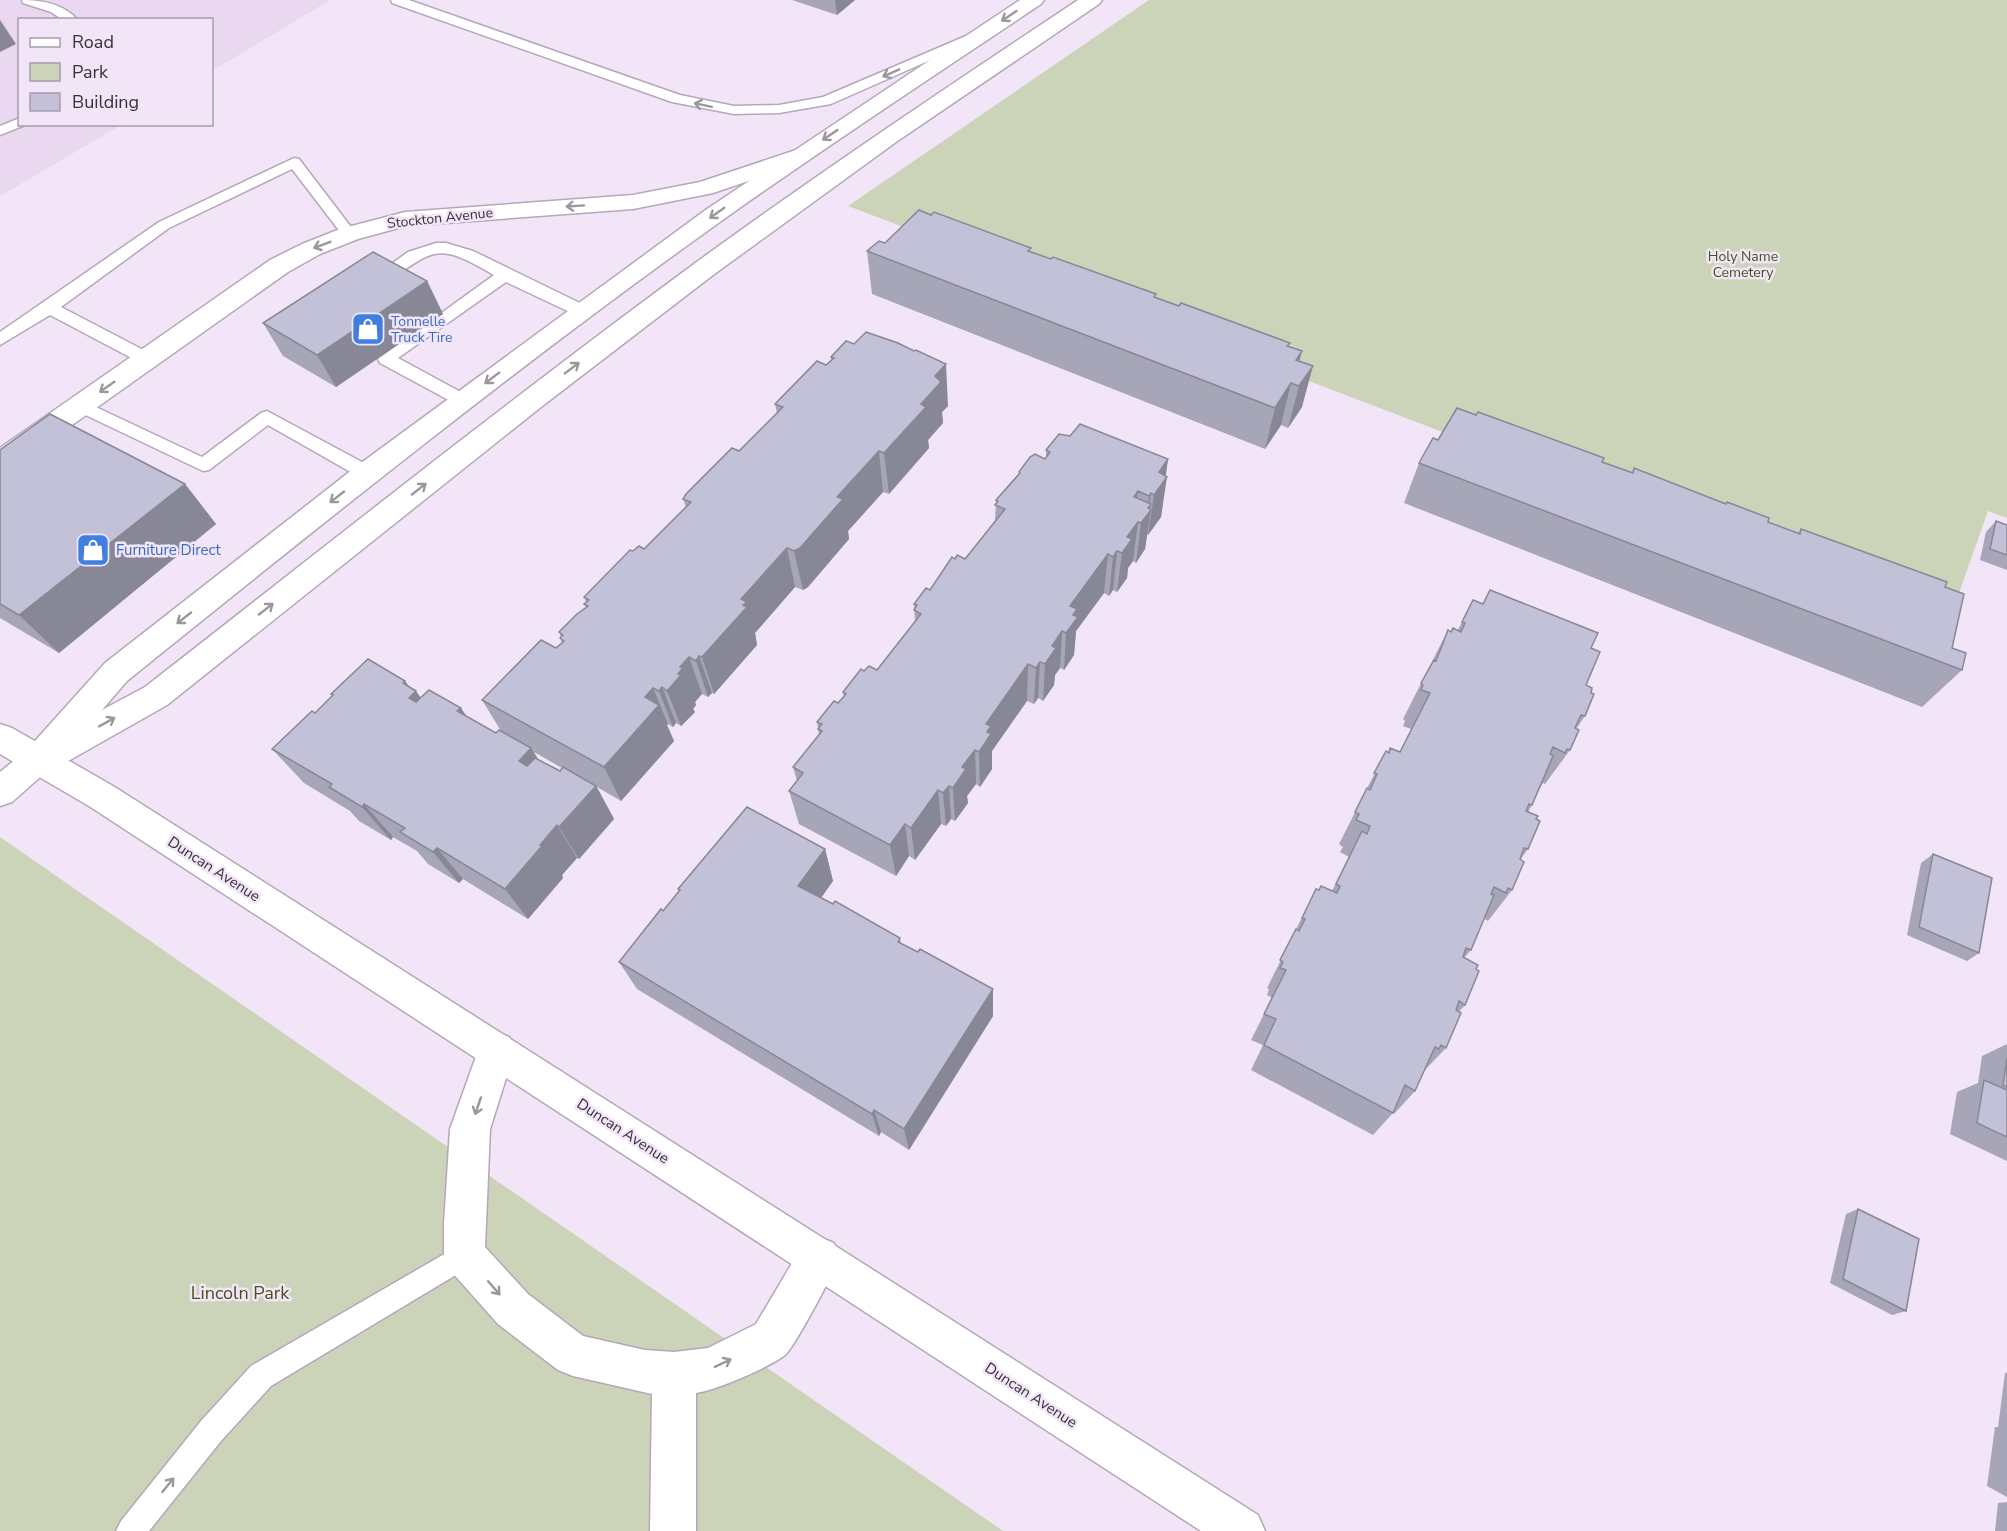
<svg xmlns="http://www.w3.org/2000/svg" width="2007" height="1531" viewBox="0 0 2007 1531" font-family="'Nunito Sans',sans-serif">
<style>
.built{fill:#ead7f0}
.green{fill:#cbd4b9}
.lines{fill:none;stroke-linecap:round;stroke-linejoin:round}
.lane-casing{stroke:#b5a7b9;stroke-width:3}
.street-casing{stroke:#b5a7b9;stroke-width:3}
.secondary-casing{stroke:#b5a7b9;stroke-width:3}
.highway-casing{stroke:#b5a7b9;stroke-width:3}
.lane{fill:#fff;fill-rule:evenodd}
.street{fill:#fff;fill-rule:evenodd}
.secondary{fill:#fff;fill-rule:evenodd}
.highway{fill:#fff;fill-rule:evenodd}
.wall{fill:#a7a6b9;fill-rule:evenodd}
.shaded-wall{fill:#888796}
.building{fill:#c2c1d7;stroke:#888796;stroke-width:1.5}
.oneway{stroke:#9b989c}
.labels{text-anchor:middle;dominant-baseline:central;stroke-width:5;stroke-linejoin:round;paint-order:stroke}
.far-street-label{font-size:14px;fill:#373239;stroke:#f3e5f8}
.far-park-label{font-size:14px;fill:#44521b;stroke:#f3e5f8}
.far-shop-label{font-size:14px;fill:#366cbe;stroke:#f3e5f8;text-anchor:start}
.shop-label{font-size:15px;fill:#366cbe;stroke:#f3e5f8;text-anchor:start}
.street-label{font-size:15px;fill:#373239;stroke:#f3e5f8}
.near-park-label{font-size:18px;fill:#44521b;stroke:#f3e5f8}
</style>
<rect width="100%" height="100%" fill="#f3e5f8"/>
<!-- built -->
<path class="built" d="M0 0H330L212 71V20H20V124L121 125 0 196Z"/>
<!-- green -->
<g class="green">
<path d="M1149 0H2007V518L1988 511 1948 624 848 206Z"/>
<path d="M0 837 1003 1531H0Z"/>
</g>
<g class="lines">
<!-- lane casing -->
<g class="lane-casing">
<g id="lane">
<path d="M22 0C43 0 63 4 78 20H63L51 12 23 3Z"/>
<path d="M391 0H409L680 95 734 106 779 105 823 97 966 36 971 35 978 39 831 104 779 113 734 114 672 102 392 3Z"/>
<path d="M20 118V124L25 125 0 135V126Z"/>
<path d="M294 158 299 159 354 231 357 234 354 237H344L292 169 169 228 61 307 153 355 155 359 153 363H141L50 315 0 345V332L159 222Z"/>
<path d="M436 243H446L473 251 588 307 590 311 588 315H576L506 282 398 358 468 396 471 400 468 404H456L380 363 378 359 494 275C434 240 436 250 383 284L377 285 369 280 408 252Z"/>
<path d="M81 400 202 457 261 413 267 411 373 468 376 473 373 478 367 479 361 478 268 425 209 470 203 471 75 410 72 406 75 402Z"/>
<path d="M465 1242 474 1246 478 1255 474 1264 271 1386 221 1441 149 1531H116L121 1521 201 1421 251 1366Z"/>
</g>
</g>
<!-- street casing -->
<g class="street-casing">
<path id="street" d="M496 1032 509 1037 515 1050 490 1129 485 1247 528 1294 583 1336 645 1350 674 1352 708 1348 756 1324 804 1243 819 1237 834 1243 840 1258C833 1273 795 1347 785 1355 768 1368 716 1390 696 1393V1531H650L652 1394 573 1376 558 1370 498 1324 450 1270 444 1255V1224L450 1129 483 1037Z"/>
</g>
<!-- secondary casing -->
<g class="secondary-casing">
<g id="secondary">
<path d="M799 149 807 151 810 156 807 161 713 193 633 209 406 226 358 239 320 254 288 272 10 469 0 472V448L270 260 302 244 340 229 405 212 633 195 700 182Z"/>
<path d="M0 724 12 728 113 786 1258 1515 1265 1531H1201L89 806 0 754Z"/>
</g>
</g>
<!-- highway casing -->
<g class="highway-casing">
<path id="highway" d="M1020 0H1044L1041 4C935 75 828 145 724 219 519 365 323 523 127 681L102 710 145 687C327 545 508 401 694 264 820 172 949 86 1078 0H1102L1099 4 896 142 713 275 541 407 167 705 70 760 56 763 12 802 0 806V772L26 751 105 663 357 466 707 209Z"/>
</g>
<!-- lane -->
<use href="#lane" class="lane"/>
<!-- street -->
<use href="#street" class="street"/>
<!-- secondary -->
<use href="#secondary" class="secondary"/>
<!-- highway -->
<use href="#highway" class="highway"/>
</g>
<!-- wall -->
<g class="wall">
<path d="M792 0H855L837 15Z"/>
<path d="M867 251 1031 252 1302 351 1299 361 1302 407 1288 428 1281 425 1265 449 872 294Z"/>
<path d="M427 281 443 314 336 387 283 356 263 323Z"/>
<path d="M831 357 948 406 942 412 943 423 928 440 929 448 889 494 883 492 848 531 849 539 808 587 803 590 795 587 755 633 757 645 714 694 712 693 708 697 702 694 695 702 696 705 693 709 695 712 681 726 676 723 673 727 668 724 667 725 674 741 621 801 597 787 614 819 579 859 577 858 562 875 563 878 528 919 463 879 459 883 428 864 417 851 393 837 391 840 359 821 350 811 304 783 272 749 315 713 332 696 331 694 410 687 421 698 461 708 466 716 496 733 501 731 482 700 556 648 562 643 560 638 561 637 559 632 586 607 584 604 586 602 584 597 633 551 644 549 686 507 683 499 739 451 777 413 775 404 826 365 831 360ZM534 752 562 768 560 771 538 759Z"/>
<path d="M1438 440 1602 462 1632 473 1634 468 1726 504 1727 502 1768 522 1798 533 1801 529 1945 587 1952 648 1962 670 1922 707 1404 503 1419 463Z"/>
<path d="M0 450 185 484 216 524 59 653 0 618Z"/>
<path d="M1046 450 1168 459 1161 517 1148 535 1147 534 1145 549 1136 563 1133 561 1128 568 1127 578 1117 592 1113 590 1109 596 1104 593 1076 631 1074 655 1064 670 1060 668 1055 675 1054 685 1043 701 1038 698 1034 704 1027 701 992 751V769L980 787 976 784 967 796 968 803 955 821 951 819 946 826 941 824 915 860 909 856 896 876 799 824 789 791 797 781 793 767 819 735 817 722 838 703 844 697 843 692 864 671 877 670 915 622 914 604 930 590 955 559H965L995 521 996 500 1019 475V472L1045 459 1046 457Z"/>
<path d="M1996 521 2007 525V570L1980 560 1986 532Z"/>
<path d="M1490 590 1591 648 1586 685 1585 716 1576 729 1570 750 1545 784 1543 783 1540 787 1532 805 1528 812 1536 819 1528 849 1520 860 1512 890 1488 921 1485 919 1482 923 1471 950 1464 958 1465 1005 1459 1012 1446 1048 1423 1072 1415 1091 1394 1114 1393 1113 1373 1135 1251 1070 1263 1045 1251 1040 1272 998 1267 995 1269 989 1267 988 1316 889 1319 890 1332 891 1349 857 1340 852 1343 847 1339 844 1386 751 1388 753 1390 748 1400 752 1411 729 1403 726 1405 721 1403 719 1448 630 1451 632 1458 630 1473 600 1483 604Z"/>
<path d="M825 849 833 881 821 898 900 938 901 944 993 989V1016L909 1150 881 1132 879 1136 637 989 619 962 679 891 678 889Z"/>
<path d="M1933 854 1979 953 1967 961 1907 935 1921 863Z"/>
<path d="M2007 1044V1161L1950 1134 1957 1092 1978 1083 1982 1056Z"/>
<path d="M1858 1209 1906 1311 1892 1315 1830 1283 1846 1214Z"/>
<path d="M2005 1373H2007V1497L1987 1486 1995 1427H1998Z"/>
<path d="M2007 1502V1531H1995L1998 1503Z"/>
</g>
<!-- shaded-wall -->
<g class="shaded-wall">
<path d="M835 0H855L837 15Z"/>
<path d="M0 20 16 44 0 52Z"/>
<path d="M427 281 443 314 336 387 317 355Z"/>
<path d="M1302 351 1293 384 1291 383 1281 425 1265 449 1275 408 1296 360Z"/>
<path d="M946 364 948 406 942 412 943 423 928 440 929 448 889 494 884 453 921 404 935 376Z"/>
<path d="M1313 366 1302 407 1288 428 1299 386Z"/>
<path d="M879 451 883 492 848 531 849 539 808 587 803 590 794 551 837 497Z"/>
<path d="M1168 459 1165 479 1167 477 1161 517 1148 535 1154 495 1159 472Z"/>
<path d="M185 484 216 524 59 653 19 615Z"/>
<path d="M1138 491 1133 529 1138 522 1133 561 1128 568 1127 578 1117 592 1122 553 1134 497Z"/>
<path d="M1151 493 1149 506 1151 504 1150 511 1151 510 1145 549 1136 563 1141 523 1146 516 1149 496Z"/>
<path d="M787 548 795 587 755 633 757 645 714 694 702 657 741 599Z"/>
<path d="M1117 551 1113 590 1109 596 1113 557Z"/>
<path d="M1108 554 1104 593 1076 631 1074 655 1064 670 1066 633 1070 606Z"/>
<path d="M1062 631 1060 668 1055 675 1054 685 1043 701 1045 664 1052 646Z"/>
<path d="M699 656 712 693 708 697 696 661Z"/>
<path d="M689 657 702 694 695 702 696 705 693 709 695 712 681 726 667 691 678 674 680 667Z"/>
<path d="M1040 662 1038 698 1034 704 1036 668Z"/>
<path d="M1028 664 1027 701 992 751V769L980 787 979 752 986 724Z"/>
<path d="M405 681 414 693 416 691 441 727 409 698 403 683Z"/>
<path d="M662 687 676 723 673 727 659 691Z"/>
<path d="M653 688 668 724 667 725 674 741 621 801 604 767 645 697Z"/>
<path d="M461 708 484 743 457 711Z"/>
<path d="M531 748 552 782 519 761Z"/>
<path d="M975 750 976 784 967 796 968 803 955 821 953 788 962 767Z"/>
<path d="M596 786 614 819 579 859 559 827Z"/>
<path d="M949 786 951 819 946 826 943 793Z"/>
<path d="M938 790 941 824 915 860 911 828Z"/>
<path d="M364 804 393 837 391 840 362 807Z"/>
<path d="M905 824 909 856 896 876 890 845Z"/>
<path d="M557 825 577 858 562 875 563 878 528 919 505 889 540 845Z"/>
<path d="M437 848 463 879 459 883 433 852Z"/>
<path d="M825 849 833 881 808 916 798 886Z"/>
<path d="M993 989V1016L909 1150 904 1129Z"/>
<path d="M874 1110 881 1132 879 1136 872 1114Z"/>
</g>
<!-- building -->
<g class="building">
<path d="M919 210 931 215 934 212 1031 248 1028 251 1051 259 1053 257 1156 294 1154 297 1179 306 1181 303 1290 343 1287 346 1302 351 1296 360 1313 366 1299 386 1291 383 1275 408 867 251 879 241 885 243Z"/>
<path d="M373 252 427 281 317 355 263 323Z"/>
<path d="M866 332 898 343 914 351 916 350 946 364 935 376 941 382 921 404 926 407 884 453 879 451 837 497 843 499 800 548 794 551 787 548 741 599 747 602 743 605 747 607 702 657 699 656 696 661 689 657 680 667 683 668 678 674 681 675 667 691 662 687 659 691 653 688 645 697 659 705 604 767 482 700 541 640 556 648 564 641 560 638 563 635 559 632 577 614 588 606 584 604 589 600 584 597 630 550 633 551 639 546 644 549 691 502 683 499 686 494 732 448 739 451 783 407 775 404 817 361 826 365 834 358 831 357 846 341 854 344Z"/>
<path d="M1457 408 1476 415 1478 412 1604 458 1602 462 1633 473 1634 468 1726 504 1727 502 1769 518 1768 522 1800 534 1801 529 1947 582 1945 587 1964 594 1952 648 1966 653 1962 670 1419 463 1433 438 1438 440Z"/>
<path d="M50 414 185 484 19 615 0 604V450Z"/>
<path d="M1080 424 1168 459 1159 472 1167 477 1154 495 1151 493 1149 496 1138 491 1134 497 1151 504 1148 508 1151 510 1141 523 1138 522 1127 537 1132 539 1122 553 1117 551 1113 557 1108 554 1070 606 1077 609 1073 615 1078 617 1066 633 1062 631 1052 646 1056 648 1045 664 1040 662 1036 668 1028 664 986 724 991 726 987 732 991 734 979 752 975 750 962 767 966 769 953 788 949 786 943 793 938 790 911 828 905 824 890 845 789 791 803 773 793 767 822 731 818 729 822 724 817 722 834 701 838 703 846 694 843 692 861 669 864 671 869 666 877 670 921 614 914 610 917 605 914 604 926 588 930 590 952 557 955 559 957 555 965 559 1005 509 995 505 998 501 996 500 1020 473 1019 472 1030 457 1035 454 1045 459 1050 452 1046 450 1059 434 1070 436Z"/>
<path d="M1996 521 2007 525V555L1990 549Z"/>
<path d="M1490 590 1598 633 1591 648 1600 652 1586 685 1592 688 1591 693 1594 694 1585 716 1581 715 1575 728 1579 730 1570 750 1567 749 1565 753 1553 747 1550 754 1553 756 1532 805 1529 804 1526 811 1538 816 1536 819 1540 821 1528 849 1524 848 1520 859 1524 862 1512 890 1508 888 1506 893 1494 887 1491 894 1494 895 1471 950 1466 948 1463 957 1478 965 1476 969 1479 971 1465 1005 1459 1001 1456 1010 1461 1013 1446 1048 1441 1045 1439 1049 1435 1047 1415 1091 1405 1085 1393 1113 1264 1045 1276 1019 1264 1014 1286 970 1280 968 1283 962 1280 960 1296 929 1299 931 1305 919 1302 918 1316 889 1319 890 1321 886 1337 893 1340 886 1336 884 1362 831 1367 834 1370 826 1356 820 1359 814 1355 812 1367 788 1370 790 1377 774 1374 773 1386 751 1389 753 1390 748 1400 752 1430 693 1421 690 1423 685 1421 683 1434 660 1436 661 1448 630 1451 632 1453 628 1461 632 1465 623 1462 622 1473 600 1483 604Z"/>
<path d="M368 659 405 681 403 683 416 691 409 698 416 702 429 690 461 708 457 711 496 733 499 730 531 748 519 761 527 766 535 758 560 771 563 767 596 786 559 827 557 825 540 845 542 846 505 889 437 848 433 852 400 832 405 828 364 804 362 807 329 787 332 784 272 749 312 711 315 713 333 695 331 694Z"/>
<path d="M747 807 825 849 798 886 833 904 835 901 900 938 898 942 918 952 920 949 993 989 904 1129 874 1110 872 1114 619 962 661 909 663 911 680 890 678 889Z"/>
<path d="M1933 854 1992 878 1979 953 1919 927Z"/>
<path d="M2007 1058V1087L2003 1085Z"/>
<path d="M1984 1080 2007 1090V1137L1977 1123Z"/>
<path d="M1858 1209 1919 1239 1906 1311 1843 1279Z"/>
</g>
<!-- one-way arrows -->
<defs><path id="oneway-shaft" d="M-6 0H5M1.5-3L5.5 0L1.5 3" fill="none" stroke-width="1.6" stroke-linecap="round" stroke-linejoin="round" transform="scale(1.5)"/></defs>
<g class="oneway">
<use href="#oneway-shaft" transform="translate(1009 16) rotate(146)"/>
<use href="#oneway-shaft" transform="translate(891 73) rotate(156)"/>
<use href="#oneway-shaft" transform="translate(703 105) rotate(-168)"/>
<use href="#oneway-shaft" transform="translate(830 135) rotate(146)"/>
<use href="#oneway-shaft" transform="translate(575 206) rotate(176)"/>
<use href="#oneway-shaft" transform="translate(717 213) rotate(145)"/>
<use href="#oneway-shaft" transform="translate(322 245) rotate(159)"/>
<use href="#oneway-shaft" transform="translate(572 368) rotate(-37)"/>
<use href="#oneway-shaft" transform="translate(492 378) rotate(143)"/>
<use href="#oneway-shaft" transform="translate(107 387) rotate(145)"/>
<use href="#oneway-shaft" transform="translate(419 489) rotate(-38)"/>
<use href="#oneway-shaft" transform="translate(337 497) rotate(142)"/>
<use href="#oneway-shaft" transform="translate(266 609) rotate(-38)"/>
<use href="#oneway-shaft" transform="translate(184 618) rotate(142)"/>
<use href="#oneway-shaft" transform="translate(107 722) rotate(-29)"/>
<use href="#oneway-shaft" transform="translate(478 1106) rotate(109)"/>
<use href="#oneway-shaft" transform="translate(494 1288) rotate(49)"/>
<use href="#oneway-shaft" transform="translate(723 1363) rotate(-26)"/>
<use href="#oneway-shaft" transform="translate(168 1485) rotate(-51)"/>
</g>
<!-- icons -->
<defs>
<g id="shop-square" transform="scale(1.725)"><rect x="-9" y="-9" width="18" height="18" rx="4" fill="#3f7fe0" stroke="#f3e5f8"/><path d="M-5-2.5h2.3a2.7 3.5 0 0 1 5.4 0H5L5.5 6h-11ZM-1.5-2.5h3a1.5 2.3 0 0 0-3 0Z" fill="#fff"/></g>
</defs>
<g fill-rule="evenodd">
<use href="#shop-square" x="368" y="329"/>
<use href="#shop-square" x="93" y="550"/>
</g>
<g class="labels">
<!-- far-street labels -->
<g class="far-street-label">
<text transform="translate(440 218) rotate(-6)">Stockton Avenue</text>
</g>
<!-- far-park labels -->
<g class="far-park-label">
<text x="1743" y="256">Holy Name<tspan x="1743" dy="16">Cemetery</tspan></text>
</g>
<!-- far-shop labels -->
<g class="far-shop-label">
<text x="391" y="321">Tonnelle<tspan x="391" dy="16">Truck Tire</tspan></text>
</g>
<!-- shop labels -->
<g class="shop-label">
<text x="116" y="550">Furniture Direct</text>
</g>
<!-- street labels -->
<g class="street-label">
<text transform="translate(214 869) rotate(33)">Duncan Avenue</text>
<text transform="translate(623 1131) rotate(33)">Duncan Avenue</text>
<text transform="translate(1031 1395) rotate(33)">Duncan Avenue</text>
</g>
<!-- near-park labels -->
<g class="near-park-label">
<text x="240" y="1293">Lincoln Park</text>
</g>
</g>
<!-- legend -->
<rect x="18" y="18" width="195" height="108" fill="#f3e5f8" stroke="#a89dac" stroke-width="1.5"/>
<rect x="30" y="38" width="30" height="9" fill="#ffffff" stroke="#a89dac" stroke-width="1.5"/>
<text x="72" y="48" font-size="18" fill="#373239">Road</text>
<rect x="30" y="63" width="30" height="18" fill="#cbd4b9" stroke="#a89dac" stroke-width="1.5"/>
<text x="72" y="78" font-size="18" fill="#373239">Park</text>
<rect x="30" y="93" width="30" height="18" fill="#c2c1d7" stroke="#a89dac" stroke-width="1.5"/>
<text x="72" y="108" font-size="18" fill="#373239">Building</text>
</svg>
